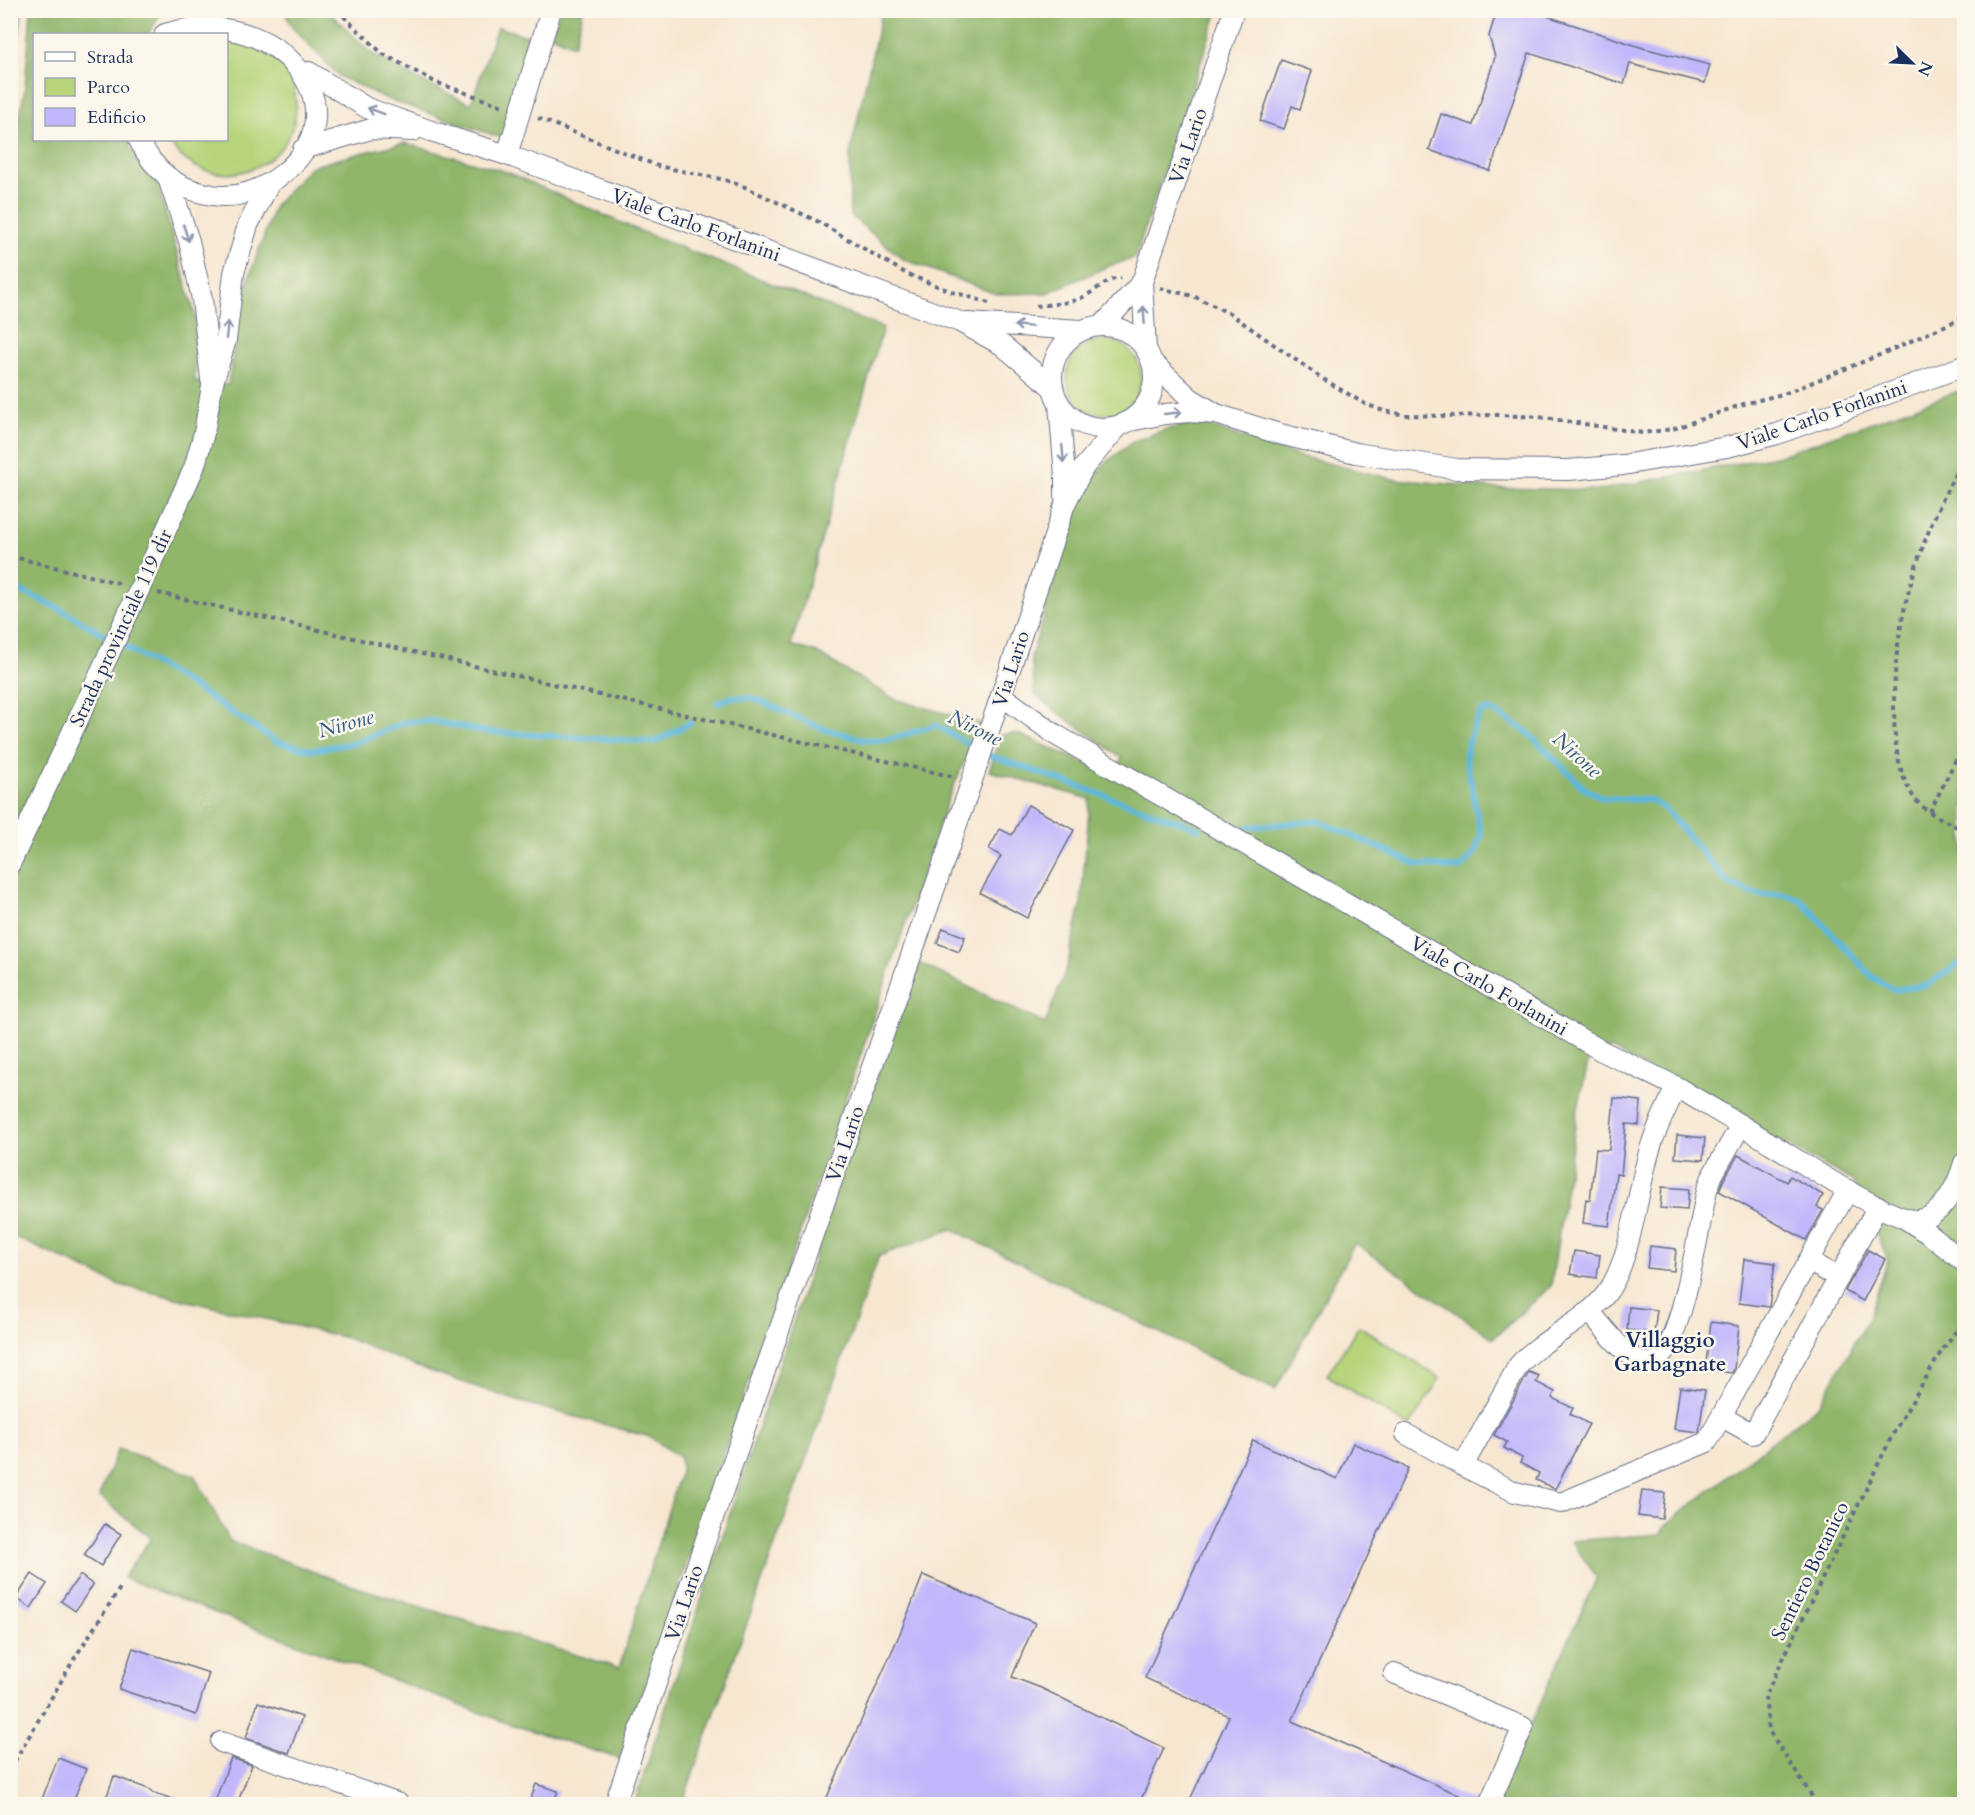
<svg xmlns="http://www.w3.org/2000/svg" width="1975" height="1815" viewBox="0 0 1975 1815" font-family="Cardo,serif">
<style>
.green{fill:#b6d47a;stroke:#68826c;stroke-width:1.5}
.forest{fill:#90b66a;stroke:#567264;stroke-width:1.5}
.water{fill:#5db7db;stroke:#3c739c;stroke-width:1.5}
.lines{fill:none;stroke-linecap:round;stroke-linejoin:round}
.stream{stroke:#5db7db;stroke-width:6}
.building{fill:#c1b7fb}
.minor-casing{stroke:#686f86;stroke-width:22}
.path{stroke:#686f86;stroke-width:4;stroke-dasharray:4.5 4.5;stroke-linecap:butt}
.minor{stroke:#fff;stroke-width:20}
.oneway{stroke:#8d97ae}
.labels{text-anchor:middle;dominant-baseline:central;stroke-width:5;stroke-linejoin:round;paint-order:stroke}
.street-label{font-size:20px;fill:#1b2f5e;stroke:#fbf7ec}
.water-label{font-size:21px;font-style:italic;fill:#2f5884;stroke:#fbf7ec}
.neighbourhood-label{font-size:21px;font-weight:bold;fill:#1b2f5e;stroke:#fbf7ec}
</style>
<rect width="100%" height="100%" fill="#fbf7ec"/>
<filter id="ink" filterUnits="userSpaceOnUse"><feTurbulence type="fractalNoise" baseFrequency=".0167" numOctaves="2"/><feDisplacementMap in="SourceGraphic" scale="12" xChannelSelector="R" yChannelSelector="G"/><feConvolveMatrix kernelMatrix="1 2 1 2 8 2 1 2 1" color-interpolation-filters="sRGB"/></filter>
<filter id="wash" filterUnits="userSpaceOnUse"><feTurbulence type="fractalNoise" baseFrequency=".008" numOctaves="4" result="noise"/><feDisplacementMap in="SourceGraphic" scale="24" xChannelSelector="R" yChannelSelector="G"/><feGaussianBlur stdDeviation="1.35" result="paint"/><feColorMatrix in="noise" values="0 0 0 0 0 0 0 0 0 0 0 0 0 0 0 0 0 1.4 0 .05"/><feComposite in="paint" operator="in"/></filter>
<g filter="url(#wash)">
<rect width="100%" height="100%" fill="#f7e7d1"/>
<!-- green -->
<g class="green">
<path d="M227 35H231C245 42 258 49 271 57 275 59 281 61 283 63 290 70 294 84 295 93 307 168 208 205 168 140H226Z"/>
<circle cx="1104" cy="377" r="37"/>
<path d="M1359 1326 1440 1378 1409 1427 1327 1375Z"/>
</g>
<!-- forest -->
<g class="forest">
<path d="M31 11H163L148 34H34V140H129L131 149 156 179 195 315V382L228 385 242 297 275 205 310 167 361 153 405 143 507 172 635 229 883 328 791 645 815 652 894 699 981 723 948 799 620 1759 510 1724 123 1578 151 1538 99 1496 118 1449 194 1475 230 1541 350 1585 619 1668 681 1470 680 1458 650 1437 521 1402 415 1366 347 1338 120 1285 10 1235V168L25 89Z"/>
<path d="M284 11H328L371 53 417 79 471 104 497 27 534 38 505 139 387 99 340 77 292 27Z"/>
<path d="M560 11H583L574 45 551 35Z"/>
<path d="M882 11H1218L1135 258 1109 266 1047 293 996 294 903 259 850 215V154Z"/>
<path d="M1964 389V711L1955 746 1964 749V1804H1495L1597 1577 1571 1541 1660 1534 1668 1523 1819 1405 1868 1319 1888 1260 1853 1181 1611 1049 1589 1058 1577 1113 1551 1286 1493 1338 1355 1243 1275 1390 952 1229 879 1256 682 1804H634L856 1132 919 963 1045 1024 1067 967 1081 905 1090 799 989 771 1001 735 1016 733 1113 775 1122 758 1053 709 1035 694 1031 657 1078 503 1104 464 1134 441 1164 430 1197 422 1299 456 1393 479 1493 488 1600 490 1781 455Z"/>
</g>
<!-- water -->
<path class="water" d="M11 10 22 11 11 105 10 11Z"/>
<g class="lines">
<!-- stream -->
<g class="stream">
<path d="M10 586 60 609 131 650 189 684 277 742 312 750 355 743 406 722 432 721 487 732 655 742 690 723"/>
<path d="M717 703 732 697 753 698 821 728 864 740H888L936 725 983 753 1200 829"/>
<path d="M1248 827 1319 821 1416 864 1460 869 1475 853 1481 835 1466 757 1468 742 1481 712 1491 710 1526 731 1585 789 1604 798 1650 800 1664 808 1729 884 1758 895 1786 894 1801 900 1872 977 1894 990 1927 985 1964 961"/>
</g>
</g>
<g id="blocks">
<!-- building -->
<g class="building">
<path d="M1497 10H1529L1643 48 1710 65 1705 83 1630 64 1624 84 1529 53 1490 171 1429 150 1441 114 1473 125 1495 57 1489 36Z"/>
<path d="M1281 60 1312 71 1300 109 1292 106 1284 129 1260 121Z"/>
<path d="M1028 805 1074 830 1027 918 980 893 1001 856 989 849 1000 829 1012 835Z"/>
<path d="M943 928 965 937 959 952 937 943Z"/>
<path d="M1614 1098 1641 1101 1639 1125 1626 1124 1621 1175 1616 1174 1609 1226 1583 1223 1586 1199 1590 1200 1596 1149 1609 1150Z"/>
<path d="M1677 1135 1705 1138 1703 1160 1675 1158Z"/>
<path d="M1738 1155 1787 1182 1790 1176 1823 1195 1817 1207 1823 1210 1806 1240 1719 1191 1724 1179Z"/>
<path d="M1662 1187 1689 1189 1687 1210 1660 1208Z"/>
<path d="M1650 1246 1676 1249 1674 1271 1647 1268Z"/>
<path d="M1868 1250 1885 1259 1863 1301 1845 1291Z"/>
<path d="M1574 1251 1600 1255 1597 1278 1570 1274Z"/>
<path d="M1744 1259 1775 1263 1769 1307 1739 1303Z"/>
<path d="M1629 1307 1657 1310 1654 1333 1627 1330Z"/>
<path d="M1711 1322 1739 1326 1734 1369 1732 1373 1705 1370Z"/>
<path d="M1529 1372 1539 1376 1536 1382 1555 1392 1552 1398 1573 1408 1570 1414 1589 1424 1555 1489 1536 1480 1539 1473 1520 1463 1522 1458 1504 1448 1507 1442 1494 1435Z"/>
<path d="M1680 1387 1705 1390 1699 1432 1674 1429Z"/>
<path d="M1253 1440 1337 1479 1353 1443 1408 1468 1292 1721 1477 1803V1804H1188L1229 1716 1145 1678Z"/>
<path d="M1642 1491 1665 1493 1662 1519 1638 1516Z"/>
<path d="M105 1524 121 1534 101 1566 84 1555Z"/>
<path d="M32 1574 47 1584 31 1608 16 1598Z"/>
<path d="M80 1575 93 1585 75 1611 61 1601Z"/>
<path d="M923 1575 1035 1623 1012 1677 1041 1688 1164 1748 1139 1804H824L901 1631Z"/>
<path d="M133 1648 209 1673 196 1715 119 1689Z"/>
<path d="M258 1702 302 1717 289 1753 246 1738Z"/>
<path d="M58 1758 86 1769 72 1804H40Z"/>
<path d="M231 1758 252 1765 237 1804H214Z"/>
<path d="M114 1776 151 1790V1792L179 1801V1804H104Z"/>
<path d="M536 1784 558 1791 553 1804H529Z"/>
</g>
</g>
</g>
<g filter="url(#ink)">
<use href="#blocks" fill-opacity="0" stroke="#686f86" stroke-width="1.5"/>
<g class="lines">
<!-- minor casing -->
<g class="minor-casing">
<g id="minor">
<path d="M309 72 367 108 431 131 507 155 960 322 1002 345 1053 388"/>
<path d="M139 140C153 170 178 190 212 195 235 199 258 191 277 178 371 111 275 0 165 34"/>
<path d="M303 149 371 129 413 131"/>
<path d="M507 155 551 10"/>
<path d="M168 178 189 241 202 299 211 380"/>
<path d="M967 323 1081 330"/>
<circle cx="1103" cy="377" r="51"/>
<path d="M1102 326 1142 282"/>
<path d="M1146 348 1142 282 1234 10"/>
<path d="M1153 363 1190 398 1213 412"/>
<path d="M1059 404 1065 476V497"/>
<path d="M1130 421 1165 414 1189 412 1216 414 1276 433 1356 453 1457 469 1569 470 1623 465 1727 447 1777 434 1964 366"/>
<path d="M1002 696 1056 735 1602 1051C1628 1064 1655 1075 1680 1089 1710 1107 1740 1124 1770 1143 1797 1159 1890 1222 1918 1220 1942 1218 1958 1184 1964 1163"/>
<path d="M10 864 140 588 194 468 204 433 212 386 226 340 234 273 248 225 269 184"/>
<path d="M1904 1218 1930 1235 1964 1262"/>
<path d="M1808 1261 1839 1278"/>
<path d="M1589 1311C1602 1325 1627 1361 1647 1363 1681 1367 1700 1216 1707 1190L1713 1174 1741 1125"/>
<path d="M1722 1417 1753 1434 1878 1206"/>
<path d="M1406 1434 1463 1466 1515 1492 1561 1503 1707 1442 1848 1190"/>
<path d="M1463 1466 1518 1366C1543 1337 1583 1324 1606 1294 1632 1261 1637 1188 1651 1146 1657 1126 1668 1106 1676 1087"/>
<path d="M1394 1673 1523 1727 1489 1804"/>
<path d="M221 1742 399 1804"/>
<path d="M615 1804C761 1370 922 940 1065 504L1084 467 1118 427"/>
</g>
</g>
<!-- path -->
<g class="path">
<path d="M337 10 383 54 435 82 503 106"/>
<path d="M538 118 658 166 725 180 745 187 817 221 907 274 950 291 989 303"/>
<path d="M1160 288 1193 296 1229 313 1323 379 1365 404 1384 411 1405 415 1446 416 1499 415 1539 417 1642 433 1673 429 1744 404 1786 393 1882 354 1964 317"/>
<path d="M1036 306C1053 304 1071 304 1087 295 1099 288 1107 279 1121 278"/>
<path d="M1964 457C1920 539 1894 613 1894 706 1894 737 1896 772 1915 799 1925 813 1949 822 1964 831"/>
<path d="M10 556 122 584"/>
<path d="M158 593 955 777"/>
<path d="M1930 812 1960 751 1964 747"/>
<path d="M10 1769 74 1659 120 1588"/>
<path d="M1817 1804 1769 1731 1765 1696 1893 1434 1941 1352 1964 1320"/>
</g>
<!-- minor -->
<use href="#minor" class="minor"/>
</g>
<!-- one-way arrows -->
<defs><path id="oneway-shaft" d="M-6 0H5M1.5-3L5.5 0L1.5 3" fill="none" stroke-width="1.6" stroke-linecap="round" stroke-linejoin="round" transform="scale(1.5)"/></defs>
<g class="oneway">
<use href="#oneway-shaft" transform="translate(376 111) rotate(-159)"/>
<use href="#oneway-shaft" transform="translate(186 233) rotate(72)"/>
<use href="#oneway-shaft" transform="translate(1144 315) rotate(-94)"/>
<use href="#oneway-shaft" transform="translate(1023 326) rotate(-176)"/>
<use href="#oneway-shaft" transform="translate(227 330) rotate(-83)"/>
<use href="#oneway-shaft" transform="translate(1173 413) rotate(-6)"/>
<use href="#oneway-shaft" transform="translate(1063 454) rotate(85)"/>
</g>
</g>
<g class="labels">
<!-- street labels -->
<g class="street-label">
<text transform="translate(1188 146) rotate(-71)">Via Lario</text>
<text transform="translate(696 225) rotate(20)">Viale Carlo Forlanini</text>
<text transform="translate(1822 415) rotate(-19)">Viale Carlo Forlanini</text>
<text transform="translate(121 628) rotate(-65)">Strada provinciale 119 dir</text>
<text transform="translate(1011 669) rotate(-72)">Via Lario</text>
<text transform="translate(1489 986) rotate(30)">Viale Carlo Forlanini</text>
<text transform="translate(845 1144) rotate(-71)">Via Lario</text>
<text transform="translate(1810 1571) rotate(-64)">Sentiero Botanico</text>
<text transform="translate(684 1603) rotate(-71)">Via Lario</text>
</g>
<!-- water labels -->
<g class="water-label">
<text transform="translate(346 724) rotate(-16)">Nirone</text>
<text transform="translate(975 728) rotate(26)">Nirone</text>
<text transform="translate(1577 755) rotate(42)">Nirone</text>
</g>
<!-- neighbourhood labels -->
<g class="neighbourhood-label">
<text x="1670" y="1340">Villaggio<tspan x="1670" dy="24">Garbagnate</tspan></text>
</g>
</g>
<!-- margin -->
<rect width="1975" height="1815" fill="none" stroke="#fbf7ec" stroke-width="36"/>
<!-- legend -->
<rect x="33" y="33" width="195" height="108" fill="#fbf7ec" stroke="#a1a7b3" stroke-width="1.5"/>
<rect x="45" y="52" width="30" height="9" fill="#ffffff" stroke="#a1a7b3" stroke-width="1.5"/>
<text x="87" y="63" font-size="18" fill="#1b2f5e">Strada</text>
<rect x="45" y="78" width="30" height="18" fill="#b6d47a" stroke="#a1a7b3" stroke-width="1.5"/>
<text x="87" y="93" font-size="18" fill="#1b2f5e">Parco</text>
<rect x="45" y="108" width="30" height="18" fill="#c1b7fb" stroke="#a1a7b3" stroke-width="1.5"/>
<text x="87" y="123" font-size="18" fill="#1b2f5e">Edificio</text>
<!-- north arrow -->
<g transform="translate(1912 63) rotate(114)" stroke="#fbf7ec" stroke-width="4.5" paint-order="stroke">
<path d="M0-4.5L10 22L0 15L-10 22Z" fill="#1b2f5e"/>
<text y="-9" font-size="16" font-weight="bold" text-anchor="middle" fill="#1b2f5e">N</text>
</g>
</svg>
